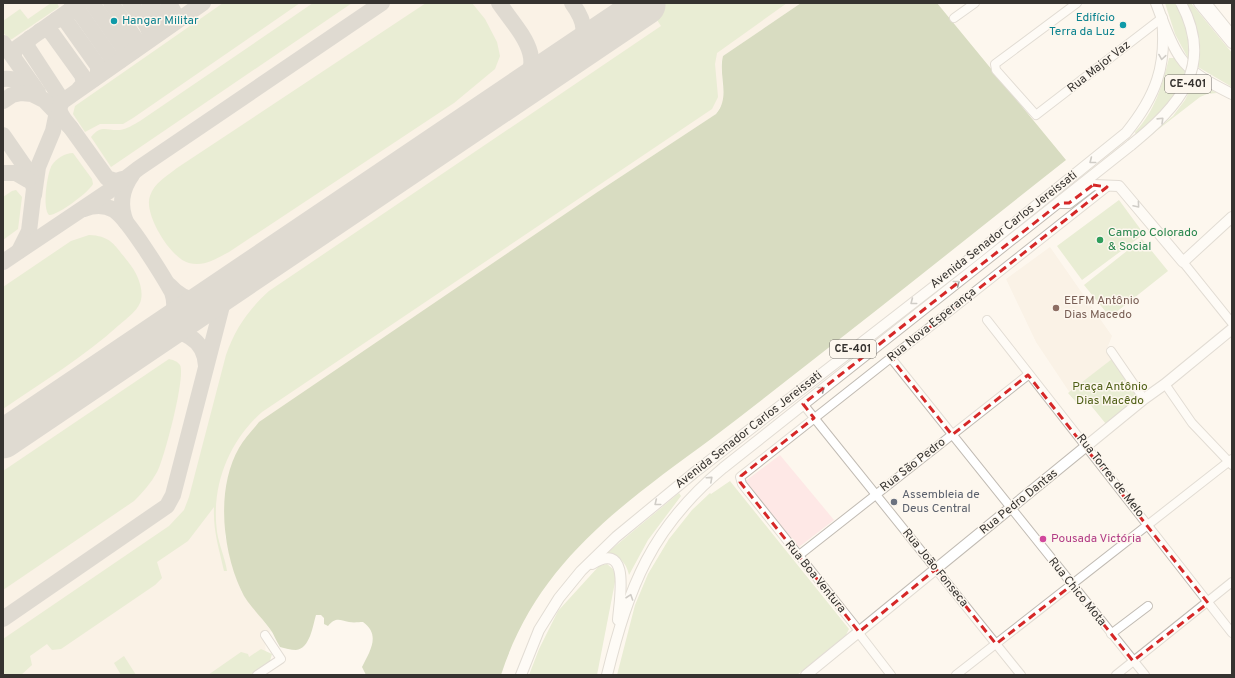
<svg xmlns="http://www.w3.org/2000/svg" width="1235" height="678" viewBox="0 0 1235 678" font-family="Overpass,sans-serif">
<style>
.built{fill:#f5eadb}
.industrial{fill:#fee8e6}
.green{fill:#d1dfb3}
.forest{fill:#abba89}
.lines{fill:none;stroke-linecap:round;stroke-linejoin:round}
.taxiway{stroke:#bab6ae;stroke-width:16}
.runway{stroke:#bab6ae;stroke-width:39}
.minor-casing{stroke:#c1bbb3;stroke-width:10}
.major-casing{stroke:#c1bbb3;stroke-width:12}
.minor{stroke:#fff;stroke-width:8}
.major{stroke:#fff;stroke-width:10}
.major-bridge-casing{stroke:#c1bbb3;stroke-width:12;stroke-linecap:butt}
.major-bridge{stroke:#fff;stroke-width:10}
.oneway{stroke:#9a9998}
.marked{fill:none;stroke:#d62828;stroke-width:3;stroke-dasharray:8 5;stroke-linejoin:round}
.culture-dot{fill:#0f9aa8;stroke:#fdf7ee;stroke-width:1.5}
.leisure-dot{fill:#2e9e5b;stroke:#fdf7ee;stroke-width:1.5}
.education-dot{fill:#8d6e63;stroke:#fdf7ee;stroke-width:1.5}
.worship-dot{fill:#6b7280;stroke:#fdf7ee;stroke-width:1.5}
.hotel-dot{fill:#d1479c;stroke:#fdf7ee;stroke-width:1.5}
.labels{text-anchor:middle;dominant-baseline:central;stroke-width:3;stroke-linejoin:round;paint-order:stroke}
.shield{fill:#fdf7ee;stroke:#726e69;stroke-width:1}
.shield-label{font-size:11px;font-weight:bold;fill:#363330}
.culture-label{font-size:12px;fill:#0d838f;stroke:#fdf7ee;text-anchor:end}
.street-label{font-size:12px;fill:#363330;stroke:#fdf7ee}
.leisure-label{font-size:12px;fill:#27864d;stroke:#fdf7ee;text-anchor:start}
.education-label{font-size:12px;fill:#785e54;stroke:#fdf7ee;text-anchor:start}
.park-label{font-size:12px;fill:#4e5f15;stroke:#fdf7ee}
.worship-label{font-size:12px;fill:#5b616d;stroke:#fdf7ee;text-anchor:start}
.hotel-label{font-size:12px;fill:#b23c85;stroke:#fdf7ee;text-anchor:start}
</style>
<rect width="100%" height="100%" fill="#fdf7ee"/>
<!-- built -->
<g class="built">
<path d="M3 3H801L723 56 721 64 724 100 716 114 599 191 225 494V536L241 591 271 631 265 635 266 664 250 675H3Z"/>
<path d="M1050 247 1112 336 1106 351 1112 359 1070 393 1036 342 1006 279Z"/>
</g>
<!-- industrial -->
<path class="industrial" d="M780 455 834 520 799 547 744 482Z"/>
<!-- green -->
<g class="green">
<path d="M51 3H57L59 7 12 39 9 40 3 32V21L20 9 28 19Z"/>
<path d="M223 3H300L133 118 123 124H100L85 132 73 114 75 106Z"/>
<path d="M313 3H352L111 167 91 137C102 124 106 131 120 130 127 129 133 125 140 121Z"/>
<path d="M426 3H472L485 19 497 42 500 56 495 69 454 103 229 252C215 259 204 267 189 263 171 259 143 213 150 196 154 183 167 176 177 168Z"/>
<path d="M646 3H787L717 53 715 64 718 97 712 109 262 412C228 442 211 487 217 532 219 545 225 558 227 571H224C219 548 213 531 214 507L188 541 157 562 162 578 155 585 61 649 52 650 47 644 30 656 32 665 21 675H3V639L169 526 184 510 189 497 226 355C235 329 248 310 269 291L661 26Z"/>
<path d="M1165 3H1175C1187 23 1189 36 1189 60L1175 34Z"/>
<path d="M1185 3H1191L1232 53V87L1198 67C1202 45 1197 23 1185 3Z"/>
<path d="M1169 58H1174L1184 69 1189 70 1171 104 1136 135 1135 132C1155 111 1162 86 1169 58Z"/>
<path d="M1196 78 1205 87 1217 93 1207 94 1200 97 1142 142 1173 116 1185 100Z"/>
<path d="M73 153 92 179 93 184C89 192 57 216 49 215 42 209 47 173 52 165 57 158 65 153 73 153Z"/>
<path d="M16 190 22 197 18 229 3 240V197L12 191Z"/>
<path d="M1119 200 1144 234 1082 280 1057 246Z"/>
<path d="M89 235C112 236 115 246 129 263 137 273 145 290 140 303 136 312 127 318 119 325 84 357 42 382 3 409V287L71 241Z"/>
<path d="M1142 239 1168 271 1110 317 1084 285Z"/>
<path d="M169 359C173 360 177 361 180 365 186 376 164 459 157 472 151 483 143 492 134 501L3 590V471Z"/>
<path d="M1112 359 1139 395V400L1106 424 1084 397 1076 402 1068 393Z"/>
<path d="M730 481 849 629 846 635 797 675H617L635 605 648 574 669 539 692 510 710 493 711 494Z"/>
<path d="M679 493 681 496 648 540 629 575C626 561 619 557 607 553Z"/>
<path d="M607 564 613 569 616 577 597 675H529L539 649 558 611 599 566Z"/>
<path d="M261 649 272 654 270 661 250 675H208L241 652 248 654 249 657Z"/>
<path d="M124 656 136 675H121L114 663Z"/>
</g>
<!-- forest -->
<path class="forest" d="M801 3H937L1066 160C980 228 895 296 809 363 777 388 744 414 711 439 620 506 537 563 501 675H366L362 667C370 651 381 635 363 622 359 622 354 623 349 622 339 620 336 617 328 626L324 624V618L321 615H316C313 625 310 649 296 650 291 650 285 648 280 647 276 641 274 634 270 629 261 616 247 604 241 590 222 549 216 488 239 448 244 439 253 430 259 422L599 191 716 114C731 97 718 76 723 56Z"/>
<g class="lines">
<!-- taxiway -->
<g class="taxiway">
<path d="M92 3 124 49V56L121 60"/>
<path d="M111 3 137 41V45L134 51"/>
<path d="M130 3C136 12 156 31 147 41"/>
<path d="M149 3C155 11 168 24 159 33"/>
<path d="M168 3C173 10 179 17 172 24"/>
<path d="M499 3C519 32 550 60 517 92"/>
<path d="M70 10H74L80 13 110 56 112 62 108 69"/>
<path d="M56 20 63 19 66 21 98 66V74L94 79"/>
<path d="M40 31 45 29 51 32 82 75 84 83 79 89"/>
<path d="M30 38 27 44 28 48 60 97 53 131 38 167 34 195"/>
<path d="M3 43 35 88"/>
<path d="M14 57V51L18 47 80 3"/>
<path d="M568 57C588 38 588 25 572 3"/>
<path d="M3 79C14 78 31 83 38 92"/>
<path d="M3 101 12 95 21 93 32 94 44 100 71 128 107 178 116 181 122 179"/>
<path d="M71 128C65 120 54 110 63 101L203 3"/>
<path d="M3 135 30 174 34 189 29 231 19 251"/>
<path d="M3 173H16L28 180"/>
<path d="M84 209C94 205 105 205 114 210 128 219 163 276 172 292 179 313 169 325 153 338"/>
<path d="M126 222C119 205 121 190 132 175"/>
<path d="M3 262 109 191 139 168 382 3"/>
<path d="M169 285C192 310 208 299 232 284"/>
<path d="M156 336C180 325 205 339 206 366"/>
<path d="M3 619 167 506 173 495 224 298 236 281"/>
</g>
<!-- runway -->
<path class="runway" d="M3 439 646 5"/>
<!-- minor casing -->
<g class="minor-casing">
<g id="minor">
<path d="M1077 3 995 64 996 70 1036 115 1162 18"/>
<path d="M1207 3 1232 34"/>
<path d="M954 18 975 3"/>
<path d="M1183 262 1232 323"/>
<path d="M987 320 1232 633"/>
<path d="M1111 351 1144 399"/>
<path d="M891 358 1145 675"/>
<path d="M1165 384 1192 423 1232 465"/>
<path d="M803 404 1021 675"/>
<path d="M798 556 1028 375"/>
<path d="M1111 634 1148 606"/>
<path d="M257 675 281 659 265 635"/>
<path d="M891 675 861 636 856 627 742 484 740 477 1107 187"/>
<path d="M956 675 1232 459"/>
<path d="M1116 675 1232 582"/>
</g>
</g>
<!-- major casing -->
<g class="major-casing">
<g id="major">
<path d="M1156 3C1163 21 1169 41 1180 57 1191 74 1214 85 1232 94"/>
<path d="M1199 3 1232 43"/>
<path d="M1061 203H1069L1093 185 1119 186 1183 262 1232 217"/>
<path d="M592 564C632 539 619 602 618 620"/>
<path d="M521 675 539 630 559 598 581 571 616 537 695 472 976 254 1126 133C1156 96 1167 66 1162 18"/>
<path d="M607 675C629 586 651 528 723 468L1131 145"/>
<path d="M806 675 1144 399 1165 384 1232 329"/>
</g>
</g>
<!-- minor -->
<use href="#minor" class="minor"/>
<!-- major -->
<use href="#major" class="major"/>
<!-- major-bridge casing -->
<g class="major-bridge-casing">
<path id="major-bridge" d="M1131 145C1179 106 1215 67 1181 3"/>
</g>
<!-- major-bridge -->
<use href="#major-bridge" class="major-bridge"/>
</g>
<!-- one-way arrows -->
<defs><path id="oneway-chevron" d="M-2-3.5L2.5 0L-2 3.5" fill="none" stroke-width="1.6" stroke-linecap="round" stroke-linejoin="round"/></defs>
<g class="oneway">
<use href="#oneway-chevron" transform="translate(1162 57) rotate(99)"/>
<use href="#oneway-chevron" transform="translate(1161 120) rotate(-44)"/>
<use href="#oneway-chevron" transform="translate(1092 161) rotate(142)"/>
<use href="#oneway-chevron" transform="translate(1137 205) rotate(50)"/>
<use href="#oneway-chevron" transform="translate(957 283) rotate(-38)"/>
<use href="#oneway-chevron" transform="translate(913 302) rotate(142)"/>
<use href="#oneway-chevron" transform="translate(822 389) rotate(-38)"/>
<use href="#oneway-chevron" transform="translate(710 479) rotate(-42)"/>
<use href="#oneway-chevron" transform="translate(657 503) rotate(141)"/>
<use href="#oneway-chevron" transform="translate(630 597) rotate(-71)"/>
</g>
<!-- marked area -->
<path d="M0 0H1235V678H0ZM1093 185 1107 187 891 358 952 435 1028 375 1208 603 1133 661 1072 585 996 644 936 569 859 632 740 482 741 476 814 418 803 404 1060 203H1069Z" fill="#fdf7ee" fill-opacity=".55" fill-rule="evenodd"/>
<path class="marked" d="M1093 185 1107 187 891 358 952 435 1028 375 1208 603 1133 661 1072 585 996 644 936 569 859 632 740 482 741 476 814 418 803 404 1060 203H1069Z"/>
<!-- markers -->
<g class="culture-dot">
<circle cx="114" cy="21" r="4"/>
<circle cx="1123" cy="25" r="4"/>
</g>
<circle class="leisure-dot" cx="1100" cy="240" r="4"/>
<circle class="education-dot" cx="1056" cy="308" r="4"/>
<circle class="worship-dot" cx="894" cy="502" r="4"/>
<circle class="hotel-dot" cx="1043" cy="539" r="4"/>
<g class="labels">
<!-- shield labels -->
<g class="shield">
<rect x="1165" y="75" width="46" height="18" rx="3"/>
<rect x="830" y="340" width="46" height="18" rx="3"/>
</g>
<g class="shield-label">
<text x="1188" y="84">CE-401</text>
<text x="853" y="349">CE-401</text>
</g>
<!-- culture labels -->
<g class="culture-label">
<text x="1115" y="18">Edifício<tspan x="1115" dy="14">Terra da Luz</tspan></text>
<text x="122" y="21" text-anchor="start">Hangar Militar</text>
</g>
<!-- street labels -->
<g class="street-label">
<text transform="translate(1099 67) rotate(-38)">Rua Major Vaz</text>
<text transform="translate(1004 230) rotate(-38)">Avenida Senador Carlos Jereissati</text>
<text transform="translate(932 325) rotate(-39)">Rua Nova Esperança</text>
<text transform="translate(749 430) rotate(-38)">Avenida Senador Carlos Jereissati</text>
<text transform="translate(913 465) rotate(-38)">Rua São Pedro</text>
<text transform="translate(1110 476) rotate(52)">Rua Torres de Melo</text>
<text transform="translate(1019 502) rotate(-39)">Rua Pedro Dantas</text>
<text transform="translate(935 568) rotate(51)">Rua João Fonseca</text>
<text transform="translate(815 577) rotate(51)">Rua Boa Ventura</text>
<text transform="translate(1077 592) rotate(51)">Rua Chico Mota</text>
</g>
<!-- leisure labels -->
<g class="leisure-label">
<text x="1108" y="233">Campo Colorado<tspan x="1108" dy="14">&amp; Social</tspan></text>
</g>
<!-- education labels -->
<g class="education-label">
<text x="1064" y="301">EEFM Antônio<tspan x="1064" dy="14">Dias Macedo</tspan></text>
</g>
<!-- park labels -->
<g class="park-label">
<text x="1110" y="387">Praça Antônio<tspan x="1110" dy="14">Dias Macêdo</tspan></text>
</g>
<!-- worship labels -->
<g class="worship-label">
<text x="902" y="495">Assembleia de<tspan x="902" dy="14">Deus Central</tspan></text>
</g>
<!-- hotel labels -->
<g class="hotel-label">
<text x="1051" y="539">Pousada Victória</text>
</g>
</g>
<!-- border -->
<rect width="1235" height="678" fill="none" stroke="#363330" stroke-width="8"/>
</svg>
